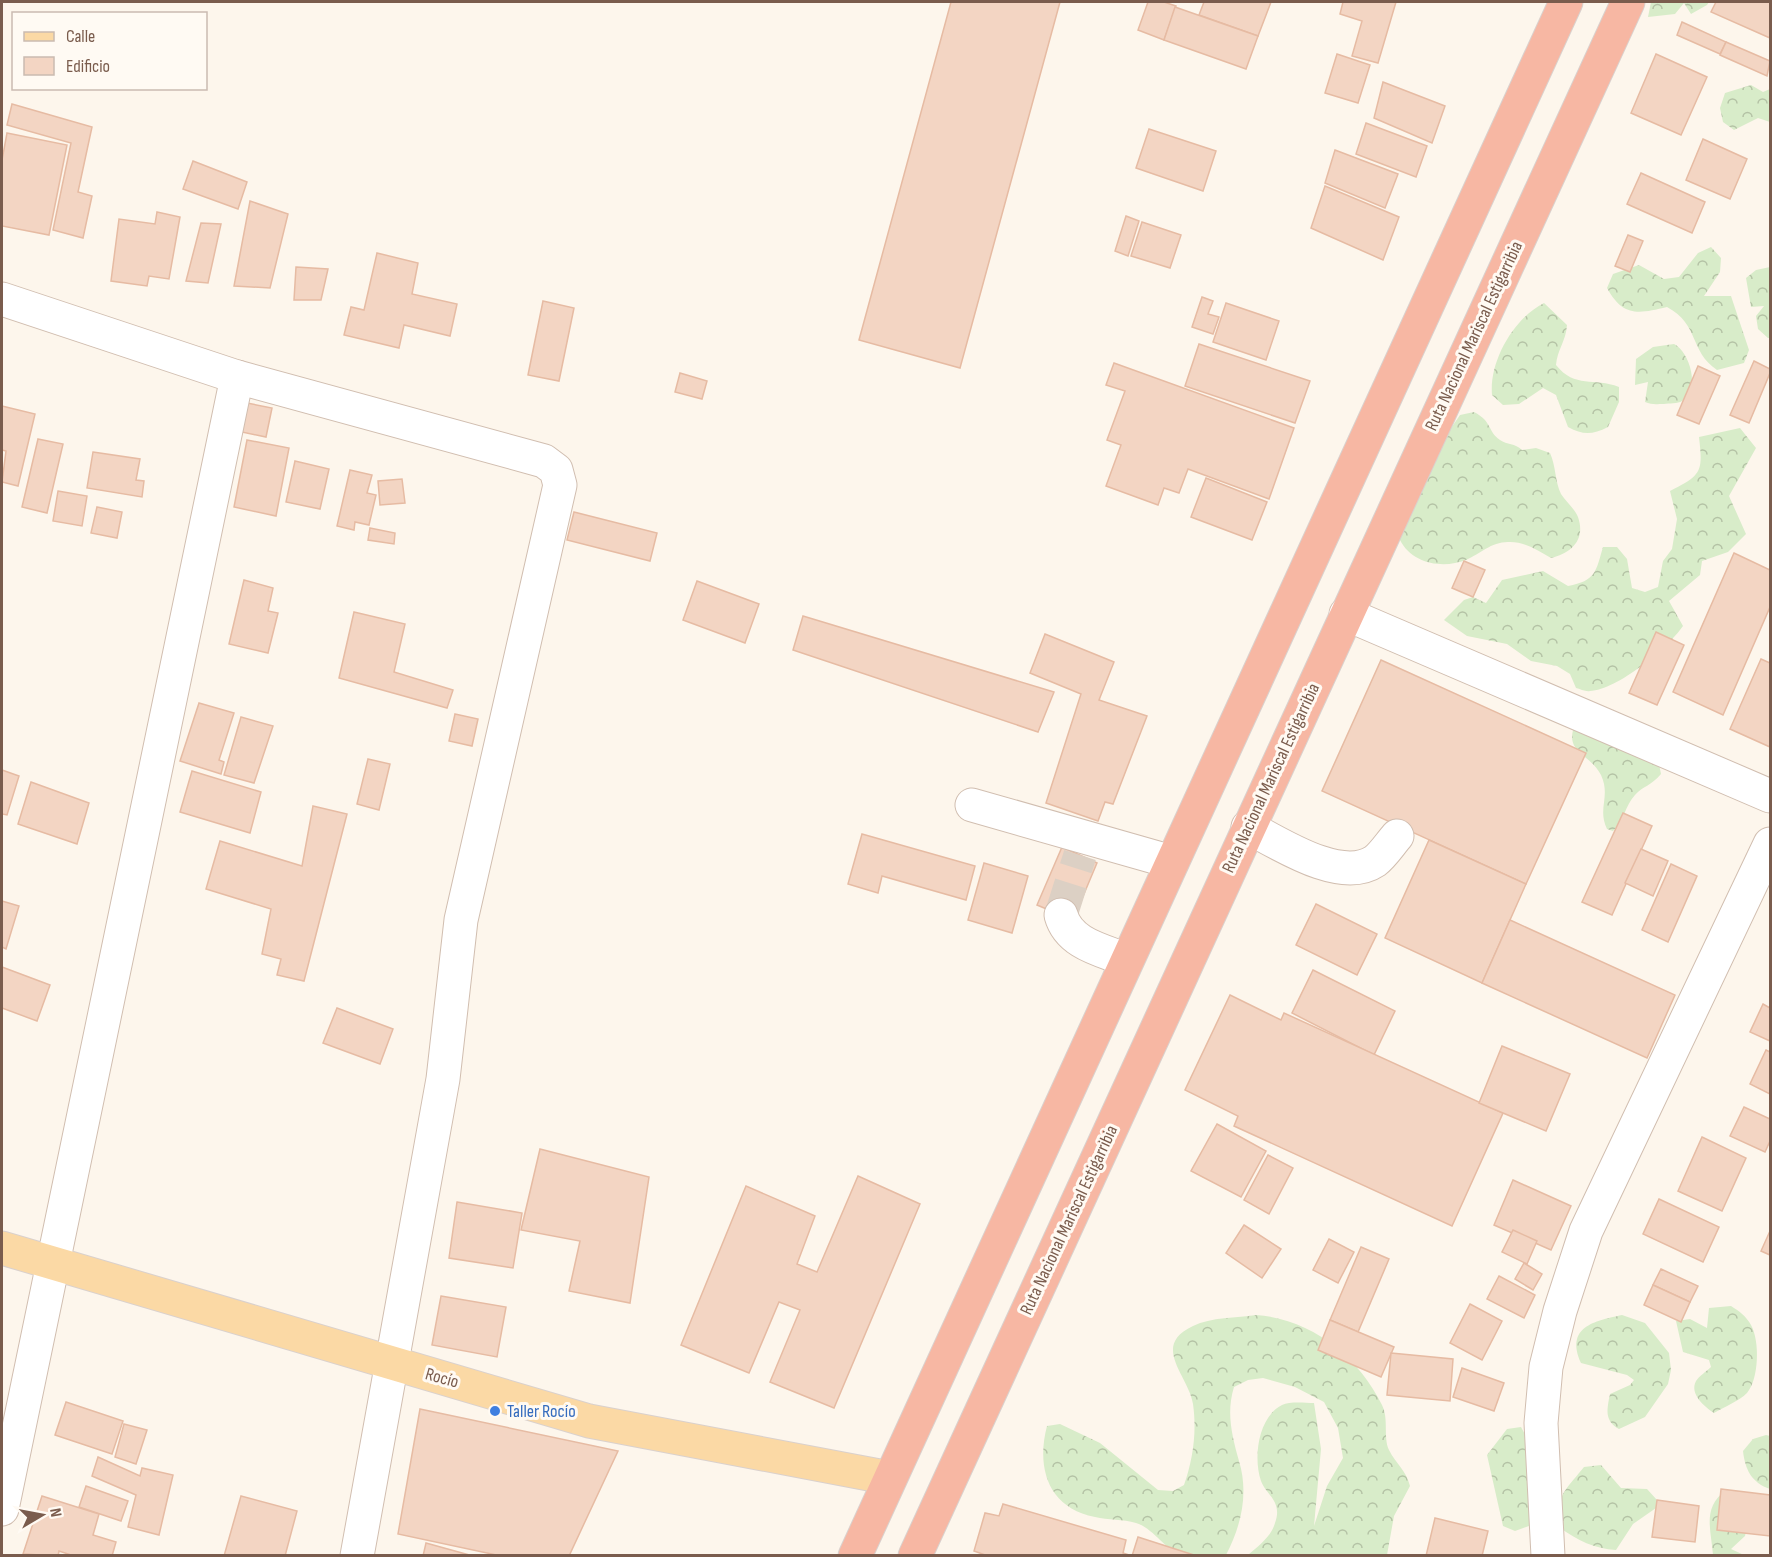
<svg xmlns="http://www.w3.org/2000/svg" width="1772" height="1557" viewBox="0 0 1772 1557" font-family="'Sofia Sans Condensed',sans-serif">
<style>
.forest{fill:url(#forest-crowns)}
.building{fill:#f3d5c3;stroke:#e6bba3;stroke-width:1.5}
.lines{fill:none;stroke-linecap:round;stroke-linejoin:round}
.minor-tunnel{stroke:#dcd0c4;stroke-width:33;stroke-dasharray:33 16;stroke-linecap:butt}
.minor-casing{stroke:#d1beb0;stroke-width:35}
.major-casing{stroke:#dad1cd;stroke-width:35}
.highway-casing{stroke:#dad1cd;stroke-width:35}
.minor{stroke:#fff;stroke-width:33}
.major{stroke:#fbd9a5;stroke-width:33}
.highway{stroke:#f7b7a3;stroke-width:33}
.shop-dot{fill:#3f7fe0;stroke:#fffaf3;stroke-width:2}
.labels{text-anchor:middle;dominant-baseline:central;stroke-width:6;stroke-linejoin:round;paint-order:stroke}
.street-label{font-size:18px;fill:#7a5c4d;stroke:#fffaf3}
.shop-label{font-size:18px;fill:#366cbe;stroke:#fffaf3;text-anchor:start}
</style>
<defs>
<pattern id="forest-crowns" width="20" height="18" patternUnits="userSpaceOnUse" patternTransform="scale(1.5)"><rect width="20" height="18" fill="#d8ecc9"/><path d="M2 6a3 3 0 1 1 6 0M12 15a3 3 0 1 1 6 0" fill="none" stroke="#b4c2a5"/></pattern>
</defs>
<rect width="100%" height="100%" fill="#fdf6ec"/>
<!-- forest -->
<g class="forest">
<path d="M1651 2H1709L1707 5 1691 14 1684 3 1675 14 1648 17Z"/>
<path d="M1751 85 1763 92 1770 89V122L1758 118 1734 130 1723 122 1720 108 1725 93Z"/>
<path d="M1711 247 1721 258 1720 272 1704 296H1731L1749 350 1744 363 1717 370C1689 351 1700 325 1667 307 1638 314 1623 317 1607 288L1613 274 1639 265 1664 279 1679 277 1698 253Z"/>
<path d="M1770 267V338H1768L1758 329 1756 316 1764 306 1751 307 1746 278 1756 270Z"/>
<path d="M1544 303 1567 325C1566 341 1557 350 1556 365 1575 389 1594 377 1619 387V402L1608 427C1592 435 1583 435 1568 427L1556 395 1543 388 1519 404 1503 405 1492 395C1489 361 1514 318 1544 303Z"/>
<path d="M1674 344C1690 352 1701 390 1682 401 1678 404 1669 403 1664 404 1656 404 1652 405 1645 402L1648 382 1635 385 1636 359 1653 347Z"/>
<path d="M1474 412C1493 422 1487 431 1500 440 1507 445 1515 443 1522 450L1536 448 1550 453C1556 466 1555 482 1561 494 1566 502 1575 509 1578 517 1586 540 1571 553 1551 558 1538 551 1524 541 1508 542 1491 542 1480 554 1466 560 1443 569 1412 564 1400 540 1396 533 1395 522 1393 513L1460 415Z"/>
<path d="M1740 428 1756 448 1729 496 1746 534 1728 552 1702 561 1700 575 1669 601 1683 626C1668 648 1617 690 1590 691 1586 692 1580 689 1576 688L1570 674 1557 666 1531 661 1507 644 1467 636 1444 620 1464 600 1473 597 1486 603 1502 580 1543 571 1568 586C1596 581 1596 571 1603 547H1617L1627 559 1632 588 1645 592 1658 587 1663 561 1672 549 1677 519 1670 491C1702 475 1703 472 1699 437Z"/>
<path d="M1576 722 1655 744 1661 774C1651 786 1643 786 1635 795 1625 806 1624 821 1613 831L1607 829C1597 808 1611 797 1601 775 1589 752 1562 753 1576 722Z"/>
<path d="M1731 1306C1739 1311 1746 1316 1751 1325 1760 1341 1759 1379 1747 1393 1739 1401 1724 1407 1714 1413 1705 1407 1689 1394 1696 1381 1699 1376 1707 1371 1711 1367L1709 1360 1683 1352 1676 1321 1690 1319 1707 1328 1709 1308Z"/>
<path d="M1256 1315C1311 1319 1358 1356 1382 1405 1389 1419 1383 1437 1389 1450 1396 1464 1406 1470 1410 1486L1394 1516 1387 1555H1248C1258 1546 1271 1537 1275 1523 1283 1501 1266 1495 1261 1481 1253 1458 1258 1417 1282 1405 1290 1401 1305 1403 1314 1403L1321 1449 1314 1526 1327 1486 1343 1458 1338 1428 1324 1402 1295 1387 1263 1378 1248 1380 1234 1387C1226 1413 1232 1436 1239 1461 1249 1494 1241 1526 1226 1555 1215 1555 1189 1557 1180 1555 1166 1550 1153 1528 1136 1523 1123 1519 1108 1520 1095 1517 1048 1508 1036 1468 1047 1426L1060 1424 1100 1443 1158 1490 1173 1491 1184 1485C1193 1459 1197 1432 1193 1404 1189 1376 1150 1346 1193 1326 1211 1317 1237 1318 1256 1315Z"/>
<path d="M1622 1315 1645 1323 1669 1353 1671 1370 1668 1384 1645 1417 1619 1429C1604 1421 1607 1409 1610 1394L1630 1385 1634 1380 1627 1375 1581 1363C1565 1327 1594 1321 1622 1315Z"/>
<path d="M1521 1427 1534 1451 1543 1521 1515 1531 1503 1526 1487 1455 1507 1429Z"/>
<path d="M1766 1435 1770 1436V1489C1752 1483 1745 1470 1743 1451L1753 1439Z"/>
<path d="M1601 1465 1621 1488 1647 1489 1657 1500 1656 1508 1633 1524 1616 1550C1595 1549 1577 1540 1560 1528 1555 1495 1565 1491 1584 1467Z"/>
<path d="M1726 1490 1749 1520 1745 1536 1731 1549 1744 1555H1713C1711 1529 1702 1508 1726 1490Z"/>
</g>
<!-- building -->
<g class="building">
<path d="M951 2H1060L960 368 859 340Z"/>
<path d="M1148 2H1164L1176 6 1164 40 1138 30Z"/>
<path d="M1204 2H1271L1258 36 1199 15Z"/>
<path d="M1343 2H1396L1378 63 1352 56 1362 21 1340 14Z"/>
<path d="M1716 2H1770V38L1711 12Z"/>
<path d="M1175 7 1258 36 1246 69 1164 40Z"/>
<path d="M1682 22 1726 42 1720 54 1677 35Z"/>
<path d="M1726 42 1770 61 1767 76 1720 55Z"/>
<path d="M1337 54 1370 65 1358 103 1325 93Z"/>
<path d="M1656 54 1707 77 1681 135 1631 113Z"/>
<path d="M1383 82 1445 106 1432 143 1374 118Z"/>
<path d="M12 104 92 127 78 192 92 196 83 238 53 230 71 143 7 125Z"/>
<path d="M1366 123 1427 146 1416 177 1356 154Z"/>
<path d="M1149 129 1216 151 1203 191 1136 168Z"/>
<path d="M7 133 67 145 49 235 2 226V160Z"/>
<path d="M1703 139 1747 159 1730 199 1686 180Z"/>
<path d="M1335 150 1398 174 1385 208 1325 183Z"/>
<path d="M193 161 247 182 238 209 183 189Z"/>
<path d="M1641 173 1705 202 1692 233 1627 204Z"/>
<path d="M1325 186 1399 217 1383 260 1311 228Z"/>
<path d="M250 201 288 214 270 288 234 286Z"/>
<path d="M157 212 180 217 169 279 149 276 147 286 111 281 119 219 155 224Z"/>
<path d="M1126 216 1139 221 1128 256 1115 251Z"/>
<path d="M1142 222 1181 235 1170 268 1131 256Z"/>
<path d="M201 223 221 224 208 283 186 281Z"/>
<path d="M1628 235 1643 241 1630 272 1615 266Z"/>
<path d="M377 253 418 263 412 294 457 304 450 336 404 325 399 348 344 335 351 307 364 310Z"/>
<path d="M296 267 328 269 321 300H294Z"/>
<path d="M1202 297 1213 301 1208 314 1219 317 1213 334 1192 327Z"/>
<path d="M543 301 574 308 559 381 528 375Z"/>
<path d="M1226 303 1279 321 1266 360 1213 342Z"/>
<path d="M1199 344 1310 381 1295 423 1185 386Z"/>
<path d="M1754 361 1770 369V373L1749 423 1730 415Z"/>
<path d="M1114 363 1294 428 1269 499 1188 469 1179 493 1164 488 1158 505 1106 486 1121 445 1107 440 1125 391 1106 385Z"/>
<path d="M1698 366 1720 376 1699 424 1677 415Z"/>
<path d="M680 373 707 381 702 399 675 392Z"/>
<path d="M242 402 272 408 266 437 237 431Z"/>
<path d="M2 406 35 414 18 486 2 482 6 451 2 450Z"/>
<path d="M38 439 63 444 47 513 22 507Z"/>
<path d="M247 440 289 448 276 516 234 507Z"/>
<path d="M93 452 140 459 136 480 144 481 142 497 87 488Z"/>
<path d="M295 461 329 469 320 509 286 502Z"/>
<path d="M350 470 372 475 367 493 376 495 369 525 355 522 354 530 337 526Z"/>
<path d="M1206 478 1267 502 1252 540 1191 517Z"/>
<path d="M402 479 405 503 380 505 378 481Z"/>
<path d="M58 491 87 496 82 526 53 521Z"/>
<path d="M97 507 122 512 117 538 91 533Z"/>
<path d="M574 512 657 533 650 561 567 540Z"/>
<path d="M370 528 395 533 394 544 368 540Z"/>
<path d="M1734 553 1770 570V607L1723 715 1673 692Z"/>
<path d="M1464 561 1485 570 1473 597 1452 588Z"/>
<path d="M244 580 273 588 268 611 278 613 268 653 229 644Z"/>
<path d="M697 581 759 604 745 643 683 620Z"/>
<path d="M354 612 405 624 394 672 453 690 447 708 339 678Z"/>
<path d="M803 616 1054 692 1038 732 793 650Z"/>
<path d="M1656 632 1684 645 1657 705 1629 693Z"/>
<path d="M1045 634 1114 662 1099 700 1147 716 1113 804 1105 802 1098 821 1046 803 1081 694 1030 673Z"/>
<path d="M1761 659 1770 663V747L1730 729Z"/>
<path d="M1381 660 1586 753 1526 884 1322 791Z"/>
<path d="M199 703 234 713 219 760 224 762 221 774 180 761Z"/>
<path d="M455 714 478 719 472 746 449 741Z"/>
<path d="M241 717 273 726 254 783 224 775Z"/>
<path d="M368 759 390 764 379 810 357 804Z"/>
<path d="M2 770 19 776 7 815 2 814Z"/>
<path d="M192 771 261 792 250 833 180 812Z"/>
<path d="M31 782 89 803 77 844 18 824Z"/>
<path d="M313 806 347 814 304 981 277 975 281 959 262 954 271 909 206 889 220 841 302 866Z"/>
<path d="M1623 813 1652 826 1612 915 1582 902Z"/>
<path d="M862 834 975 866 966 900 882 876 878 893 848 884Z"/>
<path d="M1429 840 1526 884 1482 983 1385 938Z"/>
<path d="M1062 847 1097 863 1073 920 1037 905Z"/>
<path d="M1641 849 1668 861 1653 896 1625 883Z"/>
<path d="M984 863 1028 876 1012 933 968 920Z"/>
<path d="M1671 864 1697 876 1668 942 1642 930Z"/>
<path d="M2 901 19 906 6 949 2 947Z"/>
<path d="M1316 904 1377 934 1357 975 1296 945Z"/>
<path d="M1510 920 1675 995 1647 1058 1482 983Z"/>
<path d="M2 967 50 985 37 1021 2 1008Z"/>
<path d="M1313 970 1395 1011 1374 1055 1292 1013Z"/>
<path d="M1230 995 1281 1020 1284 1013 1503 1113 1452 1226 1234 1126 1238 1116 1185 1090Z"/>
<path d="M1763 1004 1770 1008V1041L1750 1032Z"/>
<path d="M337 1008 393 1029 380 1064 323 1043Z"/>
<path d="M1502 1046 1570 1074 1546 1131 1479 1103Z"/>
<path d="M1766 1050 1770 1052V1094L1750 1084Z"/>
<path d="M1744 1107 1770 1119V1141L1765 1152 1730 1136Z"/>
<path d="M1217 1124 1266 1151 1241 1197 1191 1171Z"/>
<path d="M1702 1137 1746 1158 1722 1211 1678 1191Z"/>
<path d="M540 1149 649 1177 630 1303 569 1291 580 1241 521 1230Z"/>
<path d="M1268 1155 1293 1168 1269 1214 1244 1200Z"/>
<path d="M858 1176 920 1204 834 1408 770 1382 800 1310 779 1302 749 1373 681 1345 746 1186 815 1216 797 1264 817 1272Z"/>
<path d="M1513 1180 1571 1206 1551 1250 1494 1225Z"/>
<path d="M1659 1199 1719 1227 1703 1262 1643 1234Z"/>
<path d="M457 1202 522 1213 513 1268 449 1258Z"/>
<path d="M1244 1225 1281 1249 1262 1278 1226 1253Z"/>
<path d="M1513 1230 1537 1241 1527 1264 1502 1252Z"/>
<path d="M1770 1231V1255L1761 1251Z"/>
<path d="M1329 1239 1354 1252 1338 1283 1313 1270Z"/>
<path d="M1361 1247 1389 1259 1358 1332 1330 1320Z"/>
<path d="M1524 1263 1542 1274 1533 1290 1515 1279Z"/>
<path d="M1661 1269 1698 1286 1690 1302 1653 1285Z"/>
<path d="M1499 1276 1535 1295 1524 1318 1487 1299Z"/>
<path d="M1653 1285 1690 1302 1681 1322 1644 1305Z"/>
<path d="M441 1296 506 1307 497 1357 432 1345Z"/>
<path d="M1470 1304 1502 1321 1482 1360 1450 1343Z"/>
<path d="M1330 1320 1394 1347 1381 1377 1318 1350Z"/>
<path d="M1391 1353 1453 1359 1450 1401 1387 1395Z"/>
<path d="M1462 1368 1504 1383 1494 1411 1453 1397Z"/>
<path d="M66 1402 123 1421 112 1454 55 1435Z"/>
<path d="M420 1409 618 1451 569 1556H501L398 1534Z"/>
<path d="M124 1424 147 1430 136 1464 115 1457Z"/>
<path d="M98 1457 140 1476 142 1468 173 1475 159 1535 128 1527 136 1495 92 1476Z"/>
<path d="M86 1486 128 1501 121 1521 79 1507Z"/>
<path d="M1721 1489 1770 1495V1536L1717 1530Z"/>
<path d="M42 1496 99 1514 93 1535 116 1542 112 1556H74L59 1551 58 1556 23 1554Z"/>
<path d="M241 1496 297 1511 285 1556H224Z"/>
<path d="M1657 1500 1699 1506 1695 1542 1652 1537Z"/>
<path d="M1003 1504 1126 1540 1123 1553 1132 1556H988L974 1551 985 1513 999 1516Z"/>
<path d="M1435 1518 1488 1531 1482 1556H1426Z"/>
<path d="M1138 1537 1197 1556H1132Z"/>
<path d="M426 1543 473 1556H423Z"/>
</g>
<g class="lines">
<!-- minor-tunnel -->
<path class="minor-tunnel" d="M1061 915 1080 855"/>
<!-- minor casing -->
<g class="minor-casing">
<g id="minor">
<path d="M2 299 237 377 544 461 556 470 560 485 461 920 443 1079 357 1556"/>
<path d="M1346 614 1770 796"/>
<path d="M972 805 1172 862"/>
<path d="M1248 827C1280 844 1341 884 1375 861 1383 855 1390 844 1397 836"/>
<path d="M1061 915C1069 944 1102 950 1127 960"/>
<path d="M2 1509 237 377"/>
<path d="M1548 1556 1541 1423 1546 1367 1560 1311 1586 1231 1770 844"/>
</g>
</g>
<!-- major casing -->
<g class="major-casing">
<path id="major" d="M2 1248 589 1421 890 1478"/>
</g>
<!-- highway casing -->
<g class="highway-casing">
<g id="highway">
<path d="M855 1556 1566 2"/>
<path d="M915 1556 1628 2"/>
</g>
</g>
<!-- minor -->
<use href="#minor" class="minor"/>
<!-- major -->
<use href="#major" class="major"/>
<!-- highway -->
<use href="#highway" class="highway"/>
</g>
<!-- markers -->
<circle class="shop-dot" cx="495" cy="1411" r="6"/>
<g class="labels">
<!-- street labels -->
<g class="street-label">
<text transform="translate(1474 336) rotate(-65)">Ruta Nacional Mariscal Estigarribia</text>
<text transform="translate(1271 778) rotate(-65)">Ruta Nacional Mariscal Estigarribia</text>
<text transform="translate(1069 1220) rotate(-65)">Ruta Nacional Mariscal Estigarribia</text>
<text transform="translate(442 1378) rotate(16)">Rocío</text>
</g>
<!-- shop labels -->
<g class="shop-label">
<text x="507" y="1411">Taller Rocío</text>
</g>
</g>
<!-- border -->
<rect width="1772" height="1557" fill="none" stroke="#7a5c4d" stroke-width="6"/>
<!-- legend -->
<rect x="12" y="12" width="195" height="78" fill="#fffaf3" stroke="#cabbb1" stroke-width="1.5"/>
<rect x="24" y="32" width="30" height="9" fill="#fbd9a5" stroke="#cabbb1" stroke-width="1.5"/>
<text x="66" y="42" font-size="18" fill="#7a5c4d">Calle</text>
<rect x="24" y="57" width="30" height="18" fill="#f3d5c3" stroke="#cabbb1" stroke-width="1.5"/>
<text x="66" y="72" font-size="18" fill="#7a5c4d">Edificio</text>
<!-- north arrow -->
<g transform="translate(42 1515) rotate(80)" stroke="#fffaf3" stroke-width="4.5" paint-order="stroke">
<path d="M0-4.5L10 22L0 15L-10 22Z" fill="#7a5c4d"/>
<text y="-9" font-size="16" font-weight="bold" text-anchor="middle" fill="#7a5c4d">N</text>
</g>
</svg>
